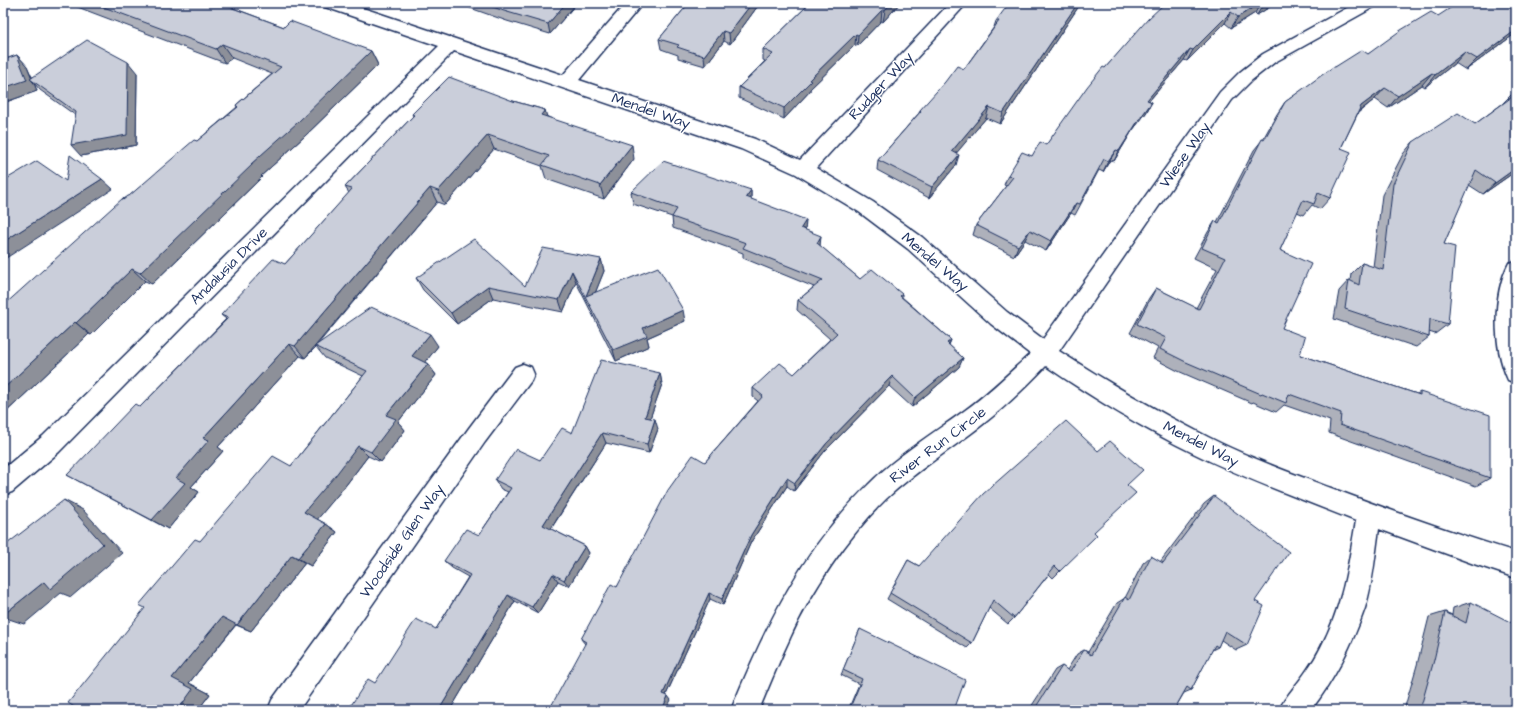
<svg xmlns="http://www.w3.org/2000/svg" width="1519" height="713" viewBox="0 0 1519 713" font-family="'Architects Daughter',sans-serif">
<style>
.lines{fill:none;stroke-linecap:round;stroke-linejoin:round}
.street-casing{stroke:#1b2f5e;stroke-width:3}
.street{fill:#fff;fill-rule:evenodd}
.wall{fill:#aeb1bb;stroke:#1b2f5e}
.shaded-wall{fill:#8d9099;stroke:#1b2f5e}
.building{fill:#caceda;stroke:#1b2f5e}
.labels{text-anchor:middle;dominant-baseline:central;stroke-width:3;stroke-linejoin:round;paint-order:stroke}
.street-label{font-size:15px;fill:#1b2f5e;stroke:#fff}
</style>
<rect width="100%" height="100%" fill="#fff"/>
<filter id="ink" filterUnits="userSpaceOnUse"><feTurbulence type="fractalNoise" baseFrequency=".025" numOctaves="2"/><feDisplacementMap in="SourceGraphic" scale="8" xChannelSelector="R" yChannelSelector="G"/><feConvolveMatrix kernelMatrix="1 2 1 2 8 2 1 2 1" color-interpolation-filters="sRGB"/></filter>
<g filter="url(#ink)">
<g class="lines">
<!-- street casing -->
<g class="street-casing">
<g id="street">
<path d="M323 3H348L563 75 626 3H643L579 80 755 139 800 160 950 3H967L816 168 873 202 922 237 1007 312 1043 339 1220 92 1240 72 1263 54 1356 3H1376L1374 7 1275 62 1252 80 1232 100 1059 351C1107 382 1157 411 1208 437 1247 457 1289 472 1331 488 1392 511 1453 533 1516 552V578L1474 564 1379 529C1375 555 1373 583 1365 608 1352 645 1335 679 1311 710H1279C1286 695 1298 684 1307 670 1312 663 1317 655 1321 647 1343 605 1348 566 1356 521 1301 499 1245 479 1193 453 1142 428 1093 398 1046 366 1026 387 1005 407 982 425 950 450 916 471 886 499 849 535 811 591 790 638 779 661 769 686 759 710H731C766 625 802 550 868 485 896 456 931 435 964 411 988 394 1008 374 1030 354L991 324 908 249 859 212 796 174 741 149 454 51 59 452 12 492 3 495V469L43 436 439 46 325 7Z"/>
<path d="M1516 261V383L1508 380C1493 347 1492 295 1509 263Z"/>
<path d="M523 364 531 367 534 374 531 381 485 442 299 710H268L272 700 469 428 515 367Z"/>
</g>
</g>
<!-- street -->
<use href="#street" class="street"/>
</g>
<!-- wall -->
<g class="wall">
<path d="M67 3H230L233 8 284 27 371 51 378 65 305 136 261 176 262 177 152 284 145 281 91 335 89 334 3 415 123 198 124 199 129 196 197 141 237 107 236 105 272 74 232 58 225 63Z"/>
<path d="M456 3H577L550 34 507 21Z"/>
<path d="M689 3H760L730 44 724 41 705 66 678 58V55L661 49 659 39Z"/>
<path d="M810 3H900L883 22 881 21 857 46 855 45 810 89V91L784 119 739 98V87L765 61 763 60V49Z"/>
<path d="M1081 3 1000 124 986 118 956 153V165L929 198 877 170 878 160 919 113 920 110 964 69 994 27 996 21Z"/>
<path d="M1165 3H1276L1257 15 1255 13 1231 28 1225 23 1187 61 1184 60 1149 101 1152 102 1146 113 1132 131 1114 161 1110 160 1103 172 1099 170 1075 215 1071 213 1046 251 1025 240 1014 256 973 235 976 225 1006 186 1004 185 1008 175 1046 145 1105 68Z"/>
<path d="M1438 16 1516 33 1466 70 1455 63 1425 87 1422 85 1388 108 1375 99 1358 113 1341 148 1330 198 1320 209 1312 205 1304 215 1297 212 1280 250 1282 328 1300 355 1417 394 1420 392 1490 478 1476 486 1329 433 1330 421 1284 405 1276 412 1253 402 1252 403 1178 371 1153 358 1158 348 1130 333 1149 298 1156 288 1196 308 1217 269 1194 258 1208 232 1215 221 1217 222 1254 150 1263 139 1277 114 1285 102 1335 67 1368 54Z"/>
<path d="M17 55 27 66 32 77 137 73 136 145 81 156 75 115 40 90 34 83 37 91 3 103V60Z"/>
<path d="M1516 90V171L1483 194 1469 185 1444 244 1448 324 1435 334 1429 332V337L1416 347 1334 319 1339 291 1349 280 1350 281 1351 274 1362 263 1373 267 1382 195 1403 154 1413 142 1475 124 1502 104Z"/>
<path d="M513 101 545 110 546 116 634 159 604 199 546 179 542 166 494 149 445 205 437 202 318 344 438 346 425 362 428 364 436 375 398 422 405 430 381 462 368 456 346 485 317 519 326 524 337 532 311 566 305 563 251 631 236 625 189 683 210 694 198 710H79L200 541 291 466 363 376 325 358 316 347 305 358 300 356 218 447 223 451 191 487 199 492 168 529 67 475 140 407 226 319 221 315 285 264 349 193 345 187 413 116 412 114Z"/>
<path d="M751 190V199L805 229 820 246 860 279 902 294V297L951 340 949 345 963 358 959 367 912 407 889 386 824 452 794 491 787 486 751 542 723 605 710 599 666 695 671 700 585 644 581 639 617 587 705 462 758 401 753 397V388L794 374 830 339 797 310 798 300 814 287 743 258V253L673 228 672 217 633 204 631 192Z"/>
<path d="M601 259 604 271 595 293 685 321 647 338 649 346 616 361 576 282 563 312 493 298 457 324 423 290 416 278 525 286Z"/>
<path d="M660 373 662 384 650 418 658 429 649 453 606 443 551 529 585 546 589 553 569 586 558 581 538 613 515 601 450 710H348L376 683 436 629 468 577 452 568 444 561 479 535 508 492 501 489 495 480 540 460 572 433Z"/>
<path d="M1127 485 1094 532 1060 571 1053 578 1049 574 1014 618 1008 624 989 608 972 643 967 648 887 599 908 560 919 566Z"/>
<path d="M1214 496 1255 601 1247 645 1236 650 1221 640 1218 647 1212 650 1191 690 1184 693 1174 710H1029L1055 670 1062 666 1067 670 1077 654 1084 650 1088 652 1117 603 1125 598 1143 563 1151 556 1160 562 1204 504Z"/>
<path d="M1471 602 1516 710H1404L1417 665 1429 617 1445 612 1452 615 1453 608Z"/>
<path d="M860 629 954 710H848L859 684 841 675Z"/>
</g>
<!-- shaded-wall -->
<g class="shaded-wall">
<path d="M230 3 239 17 227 6Z"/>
<path d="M566 3H577L550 34 548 24Z"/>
<path d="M752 3H760L730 44 729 33Z"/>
<path d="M891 3H900L883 22 885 10Z"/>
<path d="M1078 3H1081L1000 124 1003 113Z"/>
<path d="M1260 3H1261L1255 13 1231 28 1238 17Z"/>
<path d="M1264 3H1276L1257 15Z"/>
<path d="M882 10 881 21 857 46 858 35Z"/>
<path d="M1231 12 1225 23 1187 61 1193 50Z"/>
<path d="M1516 30V33L1466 70 1477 59Z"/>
<path d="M723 31 724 41 705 66 704 56Z"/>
<path d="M856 34 855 45 810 89V91L784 119V108L809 80Z"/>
<path d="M222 44 232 58 225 63 216 49Z"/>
<path d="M1190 49 1184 60 1141 110 1147 100Z"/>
<path d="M371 51 378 65 305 136 261 176 262 177 152 284 140 273 251 164Z"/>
<path d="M1465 52 1455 63 1425 87 1435 75Z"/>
<path d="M17 55 27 66 33 81 30 79 34 83 37 91 3 103V88Z"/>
<path d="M128 62 137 73 136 145 81 156 71 145Z"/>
<path d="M1432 73 1422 85 1388 108 1398 96Z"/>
<path d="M1385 88 1375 99 1352 117 1361 106Z"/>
<path d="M1152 102 1146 113 1132 131 1114 161 1119 151 1138 121Z"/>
<path d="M989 107 986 118 949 162 952 151Z"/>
<path d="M545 110 549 124 541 115Z"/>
<path d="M488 135 494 149 445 205 438 191Z"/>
<path d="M632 145 634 159 604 199 600 185Z"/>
<path d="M1116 150 1110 160 1103 172 1108 161Z"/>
<path d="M959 155 956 165 929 198 932 187Z"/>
<path d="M1516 168V171L1483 194 1495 183Z"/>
<path d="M102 179 113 189 3 260V242Z"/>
<path d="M430 188 437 202 305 358 295 346Z"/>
<path d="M751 190V201L746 197Z"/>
<path d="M1076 203 1071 213 1046 251 1051 241Z"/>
<path d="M806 220 805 231 801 228Z"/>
<path d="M1030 230 1025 240 1014 256 1018 246Z"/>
<path d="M821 236 820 247 817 243Z"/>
<path d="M601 259 604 271 590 306 586 296Z"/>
<path d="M132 269 145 281 91 335 76 323Z"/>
<path d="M572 271 576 282 563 312 559 300Z"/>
<path d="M488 286 493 298 457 324 451 313Z"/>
<path d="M683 310 685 321 647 338 649 346 616 361 613 350 643 328Z"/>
<path d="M75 322 89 334 3 415V389Z"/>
<path d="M430 334 438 346 421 368 412 356Z"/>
<path d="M951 340 947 349V343Z"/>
<path d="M289 344 300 356 218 447 223 451 191 487 199 492 168 529 152 520 176 478 203 438Z"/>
<path d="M963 358 959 367 912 407 915 398Z"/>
<path d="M428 364 436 375 398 422 405 430 381 462 371 452 386 415Z"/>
<path d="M660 373 662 384 647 427 645 417Z"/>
<path d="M892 376 889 386 824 452 794 491 795 483 826 444Z"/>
<path d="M655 419 658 429 649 453 647 444Z"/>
<path d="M602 433 606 443 548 533 543 525Z"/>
<path d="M358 446 368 456 346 485 316 521 304 512Z"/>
<path d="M787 478V486L751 542 723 605 722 599 751 535Z"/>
<path d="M64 500 83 510 122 553 71 597 61 593 24 624 3 617V615L44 582Z"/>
<path d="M326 524 337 532 311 566 298 558Z"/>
<path d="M585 546 589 553 569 586 564 580Z"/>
<path d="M292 555 305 563 251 631 237 625Z"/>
<path d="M553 574 558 581 538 613 532 607Z"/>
<path d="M709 593 710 599 665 697 663 694Z"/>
<path d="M508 595 515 601 450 710H439Z"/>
<path d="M222 617 237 623 189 683 210 694 198 710H178L172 678Z"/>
<path d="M668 696 671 700 666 710H662Z"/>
</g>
<!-- building -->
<g class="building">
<path d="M93 3H230L227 6 284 27 290 21 371 51 297 123 251 164H253L140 273 132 269 76 323 75 322 3 389V306L123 198V200L128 196H129L194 140 197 141 238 107 236 105 281 67 222 44 216 49Z"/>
<path d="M482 3H566L548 24 504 11Z"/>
<path d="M689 3H752L729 33 723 31 704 56 677 47 679 45 659 39Z"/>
<path d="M810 3H891L885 10H882L858 35 856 34 809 80 811 81 784 108 739 87 773 54 763 49Z"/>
<path d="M1011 3H1078L1003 113 989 107 952 151 959 155 932 187 878 160 921 111 920 110 945 82 957 66 964 69 999 21H996L1007 6Z"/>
<path d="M1165 3H1260L1238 17 1231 12 1193 50 1190 49 1147 100 1152 102 1138 121 1119 151 1116 150 1108 161 1104 159 1080 204 1076 203 1051 241 1030 230 1018 246 976 225 1013 177 1008 175 1022 152 1032 156 1040 142 1046 145 1087 87 1103 67 1105 68 1148 19Z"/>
<path d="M1458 3H1516V30L1477 59 1465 52 1435 75 1432 73 1398 96 1385 88 1361 106 1341 148 1351 152 1330 198 1318 193 1314 204 1303 200 1280 250 1311 264 1282 328 1305 337 1300 355 1420 395V392L1490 415V478L1340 425 1341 413 1289 394 1286 403 1262 393 1261 394 1186 362 1160 349 1166 338 1137 324 1156 288 1199 309 1225 258 1202 248 1215 221 1219 223 1262 139 1264 140 1285 102 1333 67H1335L1362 50 1368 54 1401 30 1431 12 1438 16Z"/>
<path d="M87 40 128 62 127 135 71 145 76 112 30 79Z"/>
<path d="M17 55 27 80 3 88V60Z"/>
<path d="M449 77 513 101 545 110 541 115 632 145 600 185 542 165 549 156 488 135 438 191 430 188 301 339 295 346 289 344 203 438 209 440 176 478 185 483 152 520 67 475 135 404 140 407 228 318 221 315 273 259 285 264 352 189 345 187 414 115 412 114Z"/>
<path d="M1516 94V168L1495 183 1476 170 1444 244 1455 247 1448 324 1430 319 1429 337 1345 309 1349 280 1359 285 1362 263 1383 270 1393 184 1413 142 1458 113 1475 124Z"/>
<path d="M70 155 102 179 3 242V181L37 161 66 181Z"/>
<path d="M663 161 751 190 746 197 806 220 801 228 821 236 817 243 860 279 872 269 902 294 900 296 951 340 947 343 963 358 915 398 892 376 826 444 795 483 787 478 751 535 722 599 709 593 663 694 668 696 662 710H549L586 642 581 639 611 584 617 587 668 490 693 455 705 462 763 396 753 388 780 363 794 374 837 333 798 300 823 280 743 248 746 243 672 217 677 209 631 192Z"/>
<path d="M474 239 525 286 543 248 601 259 586 296 658 267 683 310 643 328 647 336 613 350 572 271 559 300 488 286 451 313 416 278Z"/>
<path d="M371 307 430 334 412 356 428 364 386 415 396 419 371 452 358 446 335 476 304 512 326 524 298 558 292 555 237 625 222 617 172 678 193 689 178 710H79L68 703 145 608 139 605 195 539 200 541 273 456 291 466 367 371 315 346Z"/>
<path d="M601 360 660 373 645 417 655 419 647 444 602 433 543 525 585 546 564 580 553 574 532 607 508 595 439 710H348L368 679 375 683 416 619 436 629 470 575 444 561 466 529 479 535 511 488 495 480 516 449 540 460 562 428 572 433Z"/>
<path d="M1066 421 1098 451 1110 441 1143 470 1127 485 1136 493 1094 532 1097 535 1060 571 1055 566 1014 618 993 600 972 643 890 593 908 560 919 566 983 494Z"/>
<path d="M1214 496 1289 552 1255 601 1264 606 1247 645 1225 631 1218 647 1215 645 1191 690 1187 687 1174 710H1034L1062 666 1070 672 1084 650 1091 655 1125 597 1129 600 1151 556 1163 563Z"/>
<path d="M64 500 103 544 50 589 44 582 3 615V547Z"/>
<path d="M1471 602 1516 625V710H1420L1434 660 1445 612 1466 623Z"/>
<path d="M860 629 965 680 954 710H849L862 679 843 670Z"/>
</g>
</g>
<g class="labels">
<!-- street labels -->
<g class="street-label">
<text transform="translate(881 86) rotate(-47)">Rudger Way</text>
<text transform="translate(651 111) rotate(19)">Mendel Way</text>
<text transform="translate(1185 155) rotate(-55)">Wiese Way</text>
<text transform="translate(935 262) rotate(40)">Mendel Way</text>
<text transform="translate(229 266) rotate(-45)">Andalusia Drive</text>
<text transform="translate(1201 444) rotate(27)">Mendel Way</text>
<text transform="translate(938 445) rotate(-37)">River Run Circle</text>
<text transform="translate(402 541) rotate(-55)">Woodside Glen Way</text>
</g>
</g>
<!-- margin -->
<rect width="1519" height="713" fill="none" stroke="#fff" stroke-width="16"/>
<rect x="8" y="8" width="1503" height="697" fill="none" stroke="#1b2f5e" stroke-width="1.5" filter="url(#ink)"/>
</svg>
